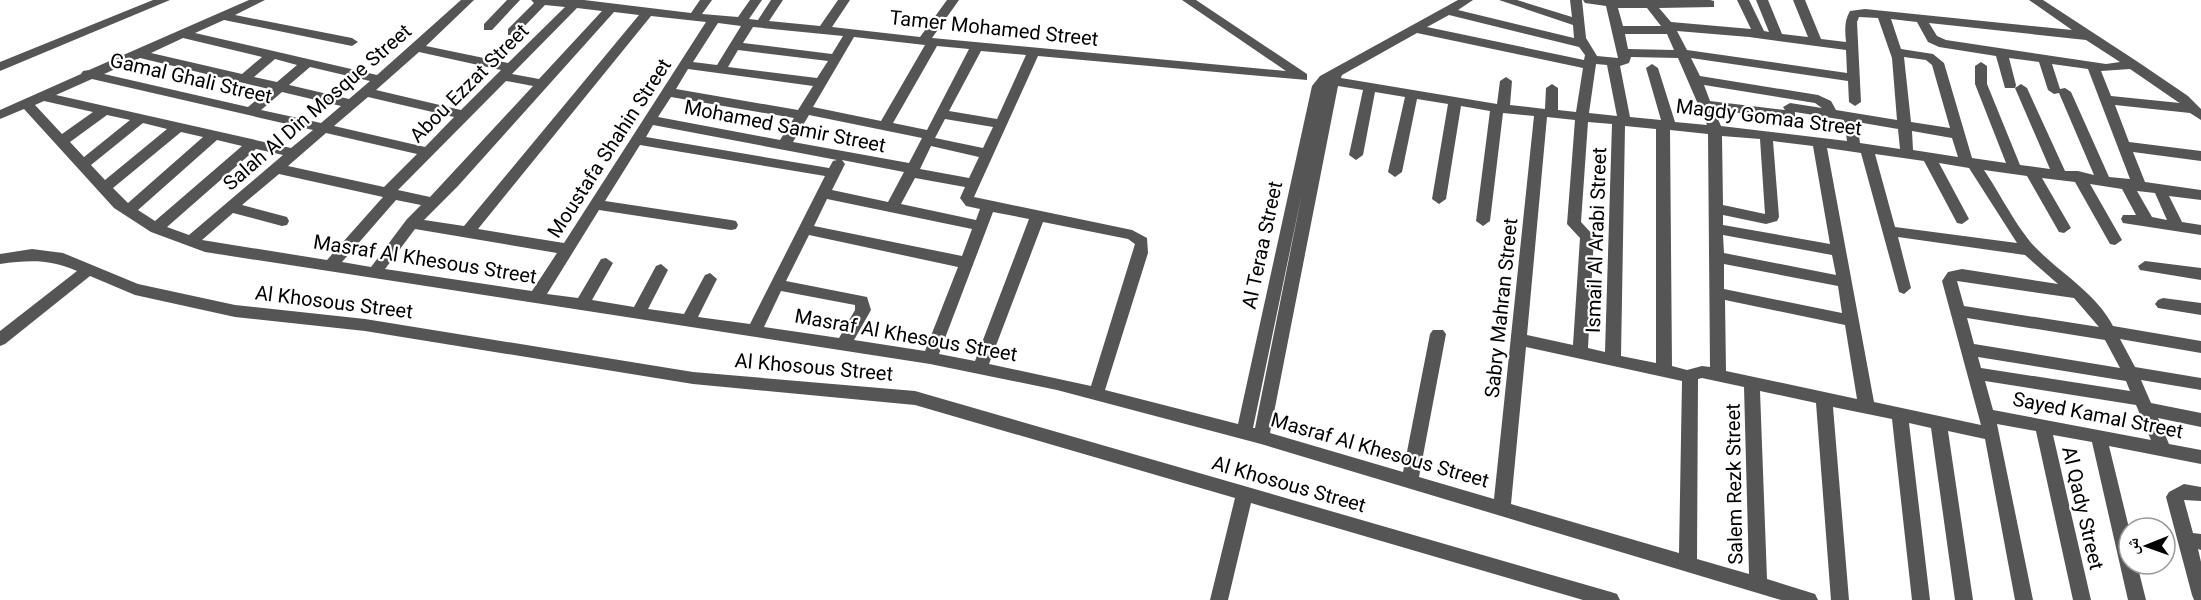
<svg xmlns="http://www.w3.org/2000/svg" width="2201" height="600" viewBox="0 0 2201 600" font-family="Roboto,'Noto Naskh Arabic',sans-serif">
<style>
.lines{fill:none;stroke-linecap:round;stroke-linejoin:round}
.minor{fill:#555;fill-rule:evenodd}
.labels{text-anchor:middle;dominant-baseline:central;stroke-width:4.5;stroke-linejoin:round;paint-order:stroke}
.street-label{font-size:20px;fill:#000;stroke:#fff}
</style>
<rect width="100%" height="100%" fill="#fff"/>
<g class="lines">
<!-- minor -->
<g class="minor">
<path d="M153 0H170L0 71V62Z"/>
<path d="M249 0H265L235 15 352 38 358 42 352 46 224 20 195 33 377 75 461 0H474L426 46 508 63 565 7 545 5 516 35H508V29L534 3 531 0H584L691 13 700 0H712L702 14 738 17 750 0H762L749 19 758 20 771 0H783L769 21 820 26 838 0H850L832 27 920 37 947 0H959L932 38 1286 71 1182 0H1196L1307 74V80L1038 56 974 197 1132 230 1147 238 1148 253 1105 390 1238 424 1312 86 1320 76 1458 0H1473L1458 10 1574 38 1573 25 1499 0H1517L1572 17 1570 0H1582L1586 38 1597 56 1618 58 1606 6 1585 3 1583 0H1710L1714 1V7L1659 8 1671 22 1751 29 1737 0H1749L1764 31 1769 32 1756 0H1768L1782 34 1808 37 1793 0H1805L1821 39 1846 42C1845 31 1844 21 1850 11L1865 9 2072 30 2029 0H2043L2138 62 2188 96 2201 109V120L2190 113 2115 105 2129 142 2201 151V161L2133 152 2145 182 2201 190V200L2169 196 2182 222 2201 225V235L2123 223 2121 219 2123 215H2136L2122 189 2090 184 2122 240 2115 245 2110 244 2075 182 2042 178 2071 228 2064 233 2059 232 2027 176 1984 170C1999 192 2017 228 2035 247 2061 274 2095 292 2113 326L2201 341V353L2120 339 2135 367 2201 378V390L2141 380 2151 403 2201 413V427L2158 418 2169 444 2201 450V464L2109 446 2129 528V564H2137L2146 600H2128L2092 442 2053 435 2091 600H2073L2036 431 1997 424 2033 600H2015L1985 439 1948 431 1973 600H1955L1931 428 1909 423 1930 600H1912L1892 419 1833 407 1849 600H1831L1816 403 1760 391 1767 579 1815 594 1818 600H1781L1261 444 1057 390 930 364 205 252 151 232 114 208 24 109 0 119V110L81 74 83 71 89 70ZM577 8 602 11 539 79 512 74ZM1618 8H1647L1661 26H1623ZM614 12 639 15 464 226 424 220 458 186ZM1449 15 1579 47 1585 55 1584 60 1427 27ZM651 16 706 22 564 243 478 229ZM1859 17 1878 18 1892 58 1897 120 1836 110 1831 101 1818 95 1700 76 1691 58 1848 81 1849 102 1855 106 1861 102 1857 22ZM1891 19 1917 22 1928 42 1939 47 1996 56 2005 88H2015L2016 85 2009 58 2039 62 2048 90 2054 94 2059 93 2094 175 2078 171H2065L2027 88 2021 84 2015 88 2050 169 2020 165 1987 84V66L1981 62 1975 66V84L2006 163 1972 158 1944 63 1933 54 1901 49ZM718 23 741 26 717 65 693 62ZM1929 23 2086 40 2120 62 2106 64 1946 40 1937 36ZM753 27 843 36 832 54 743 43ZM1677 31 1749 37 1846 50 1847 73 1687 50ZM1417 33 1583 68 1576 112 1558 110V88L1552 84 1546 88 1545 109 1510 105 1512 81 1506 77 1500 81 1497 104 1341 78 1342 75ZM1625 34H1667L1674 50 1628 49ZM854 37 925 45 881 121 813 107ZM183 38 262 57 242 74 151 53ZM937 46 969 49 927 130 893 123ZM738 50 828 61 817 78 728 67ZM981 51 1026 55 997 119 949 111ZM419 52 501 70 461 110 376 90ZM1631 57 1678 58 1707 125 1675 122 1658 68 1652 64 1646 68 1661 120 1630 117 1620 66 1629 63ZM1904 57 1926 60 1932 65 1950 128 1911 122ZM140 58 269 89 248 107 104 74ZM275 59 297 65 277 82 254 77ZM1596 64 1607 65 1617 116 1589 113ZM2052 64 2088 69 2130 179 2109 177 2071 92 2065 88 2060 89ZM310 67 370 81 349 99 289 85ZM688 69 813 86 798 110 676 89ZM2130 69 2178 102 2180 103 2111 96 2101 71ZM92 79 313 130 291 148 56 95ZM506 81 533 86 430 197 398 190ZM1704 85 1815 103 1822 108 1790 103 1783 107 1785 110 1710 101ZM1338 86 1363 90 1349 155 1356 160 1363 155 1375 92 1405 97 1388 172 1395 177 1402 172 1417 99 1448 104 1432 199 1439 204 1446 199 1461 106 1490 111 1476 221 1483 226 1490 221 1503 113 1534 116 1494 499 1419 477 1446 334 1443 330H1433L1430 334 1403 472 1270 433ZM282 92 341 106 321 123 261 110ZM368 97 454 117 425 147 334 126ZM671 97 794 118 780 140 658 117ZM44 101 93 112 62 134 35 105ZM1714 110 1790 119 1795 118V112L1844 120 1847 141 1721 126ZM107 115 130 120 84 157 70 142ZM809 115 922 138 909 163 793 142ZM1547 117 1575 120 1567 224 1580 238 1573 345 1527 335ZM945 119 993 127 983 148 935 138ZM1588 122 1612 124 1605 352 1588 348 1594 236 1581 222ZM1857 122 1898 129 1900 149 1860 143ZM143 123 167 129 105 180 91 165ZM653 125 837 160 833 161 829 168 646 137ZM1625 126 1656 129V363L1621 356ZM1670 130 1708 134 1710 367 1702 366 1687 370 1672 366ZM1912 131 1952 138 1958 157 1913 150ZM181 132 203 137 128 203 113 188ZM326 133 417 154 384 187 288 166ZM1722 136 1760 139 1765 214 1723 205ZM217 140 242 146 155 221 138 210ZM1773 141 1813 146 1830 244 1723 225V215L1766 224 1777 221 1779 217ZM640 145 825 176 750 324 698 317 717 279 710 273 705 275 684 314 648 309 668 270 661 264 656 266 634 307 592 300 613 263 606 258 601 259 578 298 547 294 599 210 731 230 736 229 738 225 736 221 731 220 605 201ZM931 146 979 157 969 178 920 169ZM1827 148 1861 153 1899 292 1904 294 1911 288 1898 237 2025 255 2058 284 1962 269 1948 272 1942 281 1981 425 1874 402ZM256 149 283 155 189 235 167 227ZM1875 154 1924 161 1957 223 1962 224 1969 219 1939 163 1969 168 2017 243 1895 227ZM842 160 904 172 888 202 832 190 845 164ZM279 174 383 197 327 260 202 240 233 213 282 226 287 225 289 221 287 217 242 205ZM915 178 965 187 960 198 966 206 980 209 976 220 901 204ZM2137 191 2155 193 2167 220 2152 217ZM1302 193 1255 428H1253ZM827 199 972 229 962 256 814 226ZM396 200 421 205 407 219 371 267 342 262ZM993 212 1029 219 975 361 939 354ZM1043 222 1128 239 1135 244 1091 386 989 364ZM415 229 557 253 532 291 385 269ZM809 235 958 267 925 351 854 340 871 310 867 297 786 281ZM1723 235 1832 255 1836 275 1724 253ZM1724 264 1838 286 1842 313 1724 289ZM1957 281 2074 298 2099 327 1964 306ZM781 291 855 305V310L839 338 764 327ZM1725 300 1845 325 1857 399 1726 371ZM1967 318 2105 340 2120 368 1974 344ZM1526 347 1682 381 1679 553 1511 504ZM1978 357 2126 381 2130 391 1981 368ZM1702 378 1744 387 1749 574 1697 559 1698 379ZM1985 381 2136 405 2151 440 1993 410Z"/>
<path d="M507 0H520L492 30H484V24Z"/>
<path d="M32 249 63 253 138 284 235 305 365 319 693 372 915 391 1611 592 1617 594 1620 600H1583L1251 503 1228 600H1210L1235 498 915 405 693 384 365 331 235 317 135 295 90 276 5 344 0 346V331L77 271C50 259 29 260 0 264V254Z"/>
<path d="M2145 261 2201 268V280L2140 270 2138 266Z"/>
<path d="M2163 298 2201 303V315L2158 308 2155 304 2158 300Z"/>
<path d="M2184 484 2201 487V501L2184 500 2193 533 2201 534V550L2198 549 2201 562V600H2194L2192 595 2166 497 2169 492Z"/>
</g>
</g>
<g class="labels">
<!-- street labels -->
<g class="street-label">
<text transform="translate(994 28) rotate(6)">Tamer Mohamed Street</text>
<text transform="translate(191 78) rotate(13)">Gamal Ghali Street</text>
<text transform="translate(469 83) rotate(-45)">Abou Ezzat Street</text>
<text transform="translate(317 107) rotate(-41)">Salah Al Din Mosque Street</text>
<text transform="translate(1769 117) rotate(7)">Magdy Gomaa Street</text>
<text transform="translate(785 126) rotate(11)">Mohamed Samir Street</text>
<text transform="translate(609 148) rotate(-57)">Moustafa Shahin Street</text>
<text transform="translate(1596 240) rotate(-88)">Ismail Al Arabi Street</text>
<text transform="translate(1262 245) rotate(-78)">Al Teraa Street</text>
<text transform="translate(425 259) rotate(9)">Masraf Al Khesous Street</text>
<text transform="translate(334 302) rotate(7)">Al Khosous Street</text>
<text transform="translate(1501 308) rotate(-84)">Sabry Mahran Street</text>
<text transform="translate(906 335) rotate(10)">Masraf Al Khesous Street</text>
<text transform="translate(814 367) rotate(5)">Al Khosous Street</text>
<text transform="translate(2098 415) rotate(11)">Sayed Kamal Street</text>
<text transform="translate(1380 450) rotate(16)">Masraf Al Khesous Street</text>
<text transform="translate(1289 484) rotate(16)">Al Khosous Street</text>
<text transform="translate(1734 484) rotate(-91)">Salem Rezk Street</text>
<text transform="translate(2083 508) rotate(77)">Al Qady Street</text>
</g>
</g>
<!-- north arrow -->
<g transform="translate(2147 546) rotate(269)"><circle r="28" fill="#ffffff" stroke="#999999" stroke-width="1.5"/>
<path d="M0-4.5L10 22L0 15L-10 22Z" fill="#000000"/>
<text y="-9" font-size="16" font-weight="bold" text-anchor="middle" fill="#000000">ش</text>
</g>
</svg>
